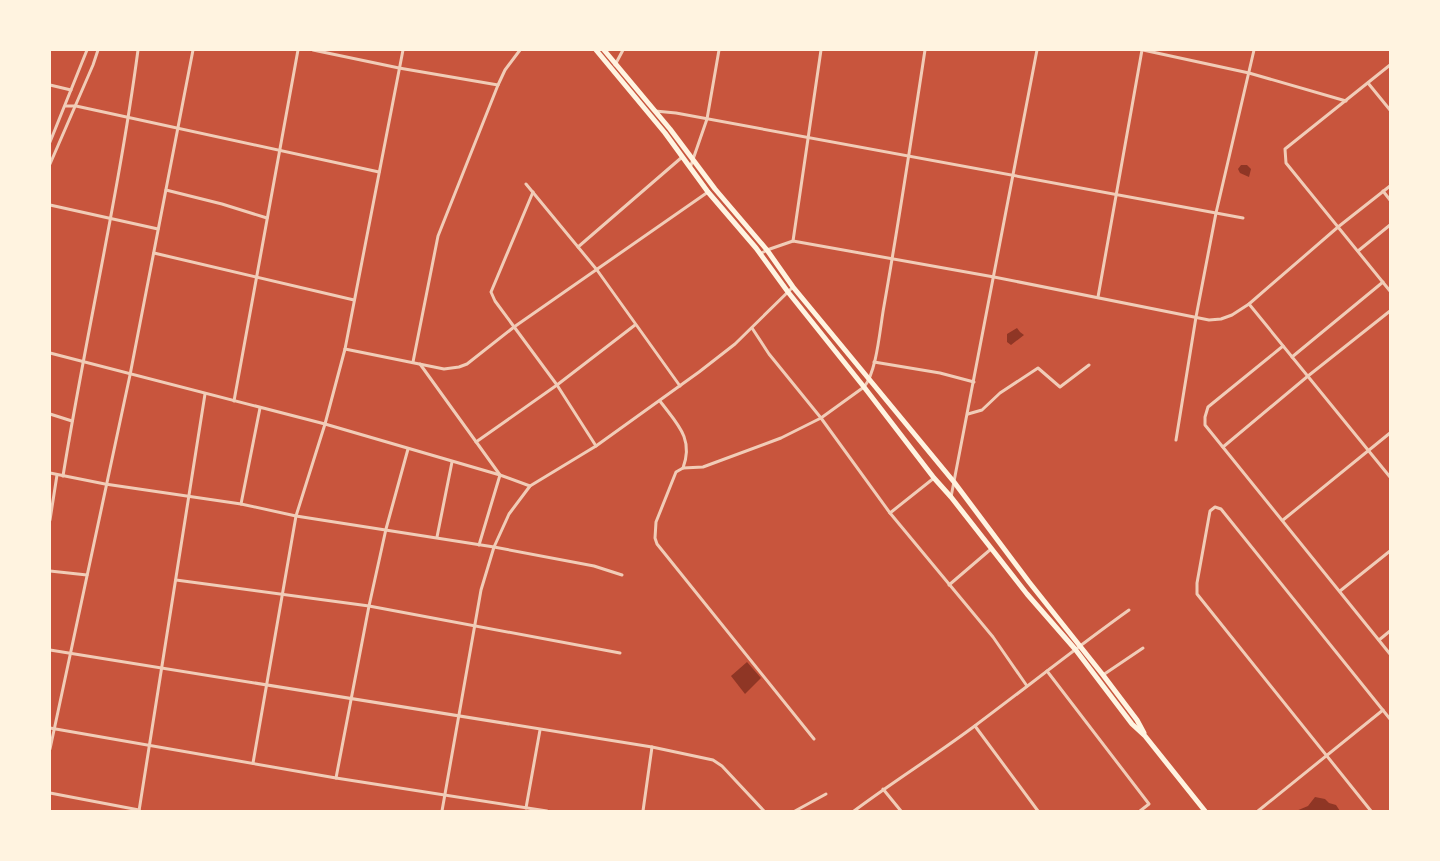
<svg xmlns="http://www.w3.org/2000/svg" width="1440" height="861" viewBox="0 0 1440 861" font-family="Commissioner,sans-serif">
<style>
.water{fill:#8f3625}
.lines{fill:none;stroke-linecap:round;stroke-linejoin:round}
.minor{stroke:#f1ccb7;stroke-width:3}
.primary{stroke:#fff3e0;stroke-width:5}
</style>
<rect width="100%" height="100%" fill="#c8553d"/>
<!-- water -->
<g class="water">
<path d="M1241 165H1247L1251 169 1249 177 1240 173 1238 169Z"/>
<path d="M1017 328 1020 332 1024 335 1011 345 1007 342V334Z"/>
<path d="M747 662 761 678 745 694 731 676Z"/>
<path d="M1315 797 1325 799 1329 803 1336 805 1340 811H1296L1308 806Z"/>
</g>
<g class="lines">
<!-- minor -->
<g class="minor">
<path d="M313 50 399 68 498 85"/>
<path d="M1143 50 1249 73 1346 101"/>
<path d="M615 65 623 50"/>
<path d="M1390 65 1285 149 1286 163 1390 291"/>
<path d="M1368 83 1390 110"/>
<path d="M50 85 71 90"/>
<path d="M66 106H76L379 172"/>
<path d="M655 111 676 113 1243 218"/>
<path d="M50 142 87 50"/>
<path d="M50 164 93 65 98 50"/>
<path d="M690 168 707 119 719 50"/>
<path d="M526 184 597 270 680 386"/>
<path d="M166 190 222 204 267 218"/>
<path d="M1383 191 1390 200"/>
<path d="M533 192 491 292 495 301 557 385 596 446"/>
<path d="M50 205 158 229"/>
<path d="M793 241 821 50"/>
<path d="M578 247 681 158"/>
<path d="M1358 251 1390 225"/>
<path d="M154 253 354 300"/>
<path d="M760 254 767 250 793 241 994 277 1209 320 1221 319 1232 315 1249 304 1338 227 1390 186"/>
<path d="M1098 297 1142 50"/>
<path d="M1249 304 1390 477"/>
<path d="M752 328 769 354 821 418 890 513 993 637 1027 686"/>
<path d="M1283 346 1208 407 1205 417V425L1390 654"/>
<path d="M345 349 444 369 459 367 467 364 514 327 708 192"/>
<path d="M50 353 325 424 500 475 530 486"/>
<path d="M1292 357 1383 282"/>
<path d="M413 362 438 236 498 85 505 70 520 50"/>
<path d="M874 362 940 373 974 382"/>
<path d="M420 364 500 475 479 545"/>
<path d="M234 401 298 50"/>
<path d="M660 401C677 424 694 438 683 468"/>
<path d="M50 414 72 421"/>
<path d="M968 414 982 410 1000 393 1038 368 1060 387 1089 365"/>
<path d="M1176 440 1196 317 1216 213 1254 50"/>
<path d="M476 442 557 385 635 325"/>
<path d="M1223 447 1308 376 1390 311"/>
<path d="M50 473 105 484 241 504 296 516 494 547 594 566 622 575"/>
<path d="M63 476C86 334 119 193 138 50"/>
<path d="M951 497 1037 50"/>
<path d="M241 504 260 408"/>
<path d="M890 513 934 478"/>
<path d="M50 520 57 475"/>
<path d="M1283 520 1390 433"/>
<path d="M437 537 452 462"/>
<path d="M50 571 87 575"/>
<path d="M176 580 369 606 620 653"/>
<path d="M949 585 991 549"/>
<path d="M1340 591 1390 551"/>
<path d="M1379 640 1390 631"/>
<path d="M50 650 652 747 713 760 722 766 764 811"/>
<path d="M1047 671 1149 804 1140 811"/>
<path d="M1103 675 1143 648"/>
<path d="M975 726 1038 811"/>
<path d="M50 728 336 778 547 811"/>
<path d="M814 739 657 544 655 538 656 522 676 472 683 468 703 467 781 438 821 418 864 387C877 372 880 327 884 306 899 221 912 135 925 50"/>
<path d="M50 749 130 375 193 50"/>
<path d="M253 763 296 516 325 424 345 349 403 50"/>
<path d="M336 778 369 606 386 529 408 449"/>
<path d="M883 789 901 811"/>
<path d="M50 793 139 810"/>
<path d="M526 808 540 730"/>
<path d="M139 811 205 394"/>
<path d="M442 811 481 590 494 547 509 514 530 486 596 446 699 372 735 344 793 287"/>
<path d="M643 811 652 747"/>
<path d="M795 811 826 794"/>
<path d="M854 811C894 781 936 755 976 725 1027 687 1077 647 1129 610"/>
<path d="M1258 811 1383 710"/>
<path d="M1371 811 1197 594V583L1210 511 1215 507 1221 509 1390 719"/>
</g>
<!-- primary -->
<g class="primary">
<path d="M596 50 665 133 708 192 756 248 788 292 864 387 934 478 951 497 1027 594 1075 649 1132 724 1145 736 1205 811"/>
<path d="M604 50 670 129 715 189 767 250 793 287 954 482 1029 582 1103 675 1137 720 1144 733"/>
</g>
</g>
<!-- border -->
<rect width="1440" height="861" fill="none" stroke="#fff3e0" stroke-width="102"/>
</svg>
